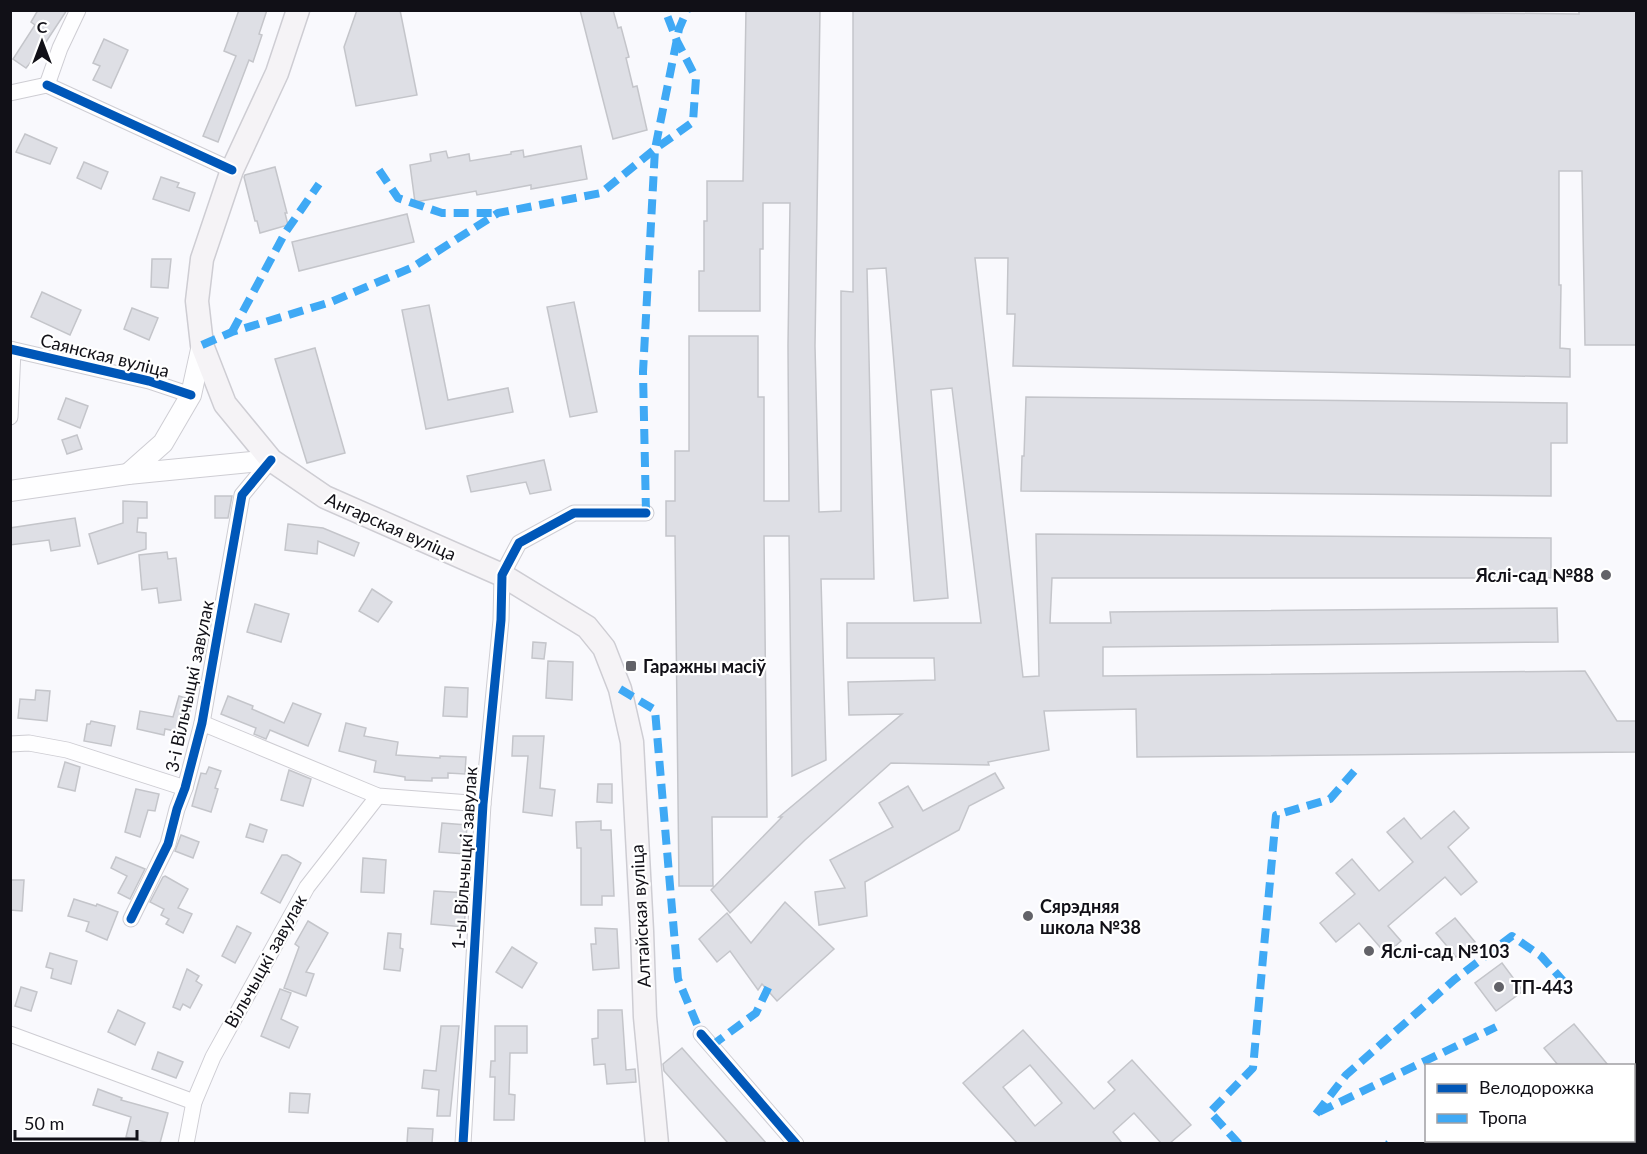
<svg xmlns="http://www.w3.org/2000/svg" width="1647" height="1154" viewBox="0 0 1647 1154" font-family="Lato,sans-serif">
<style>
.building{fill:#dedfe5;stroke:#c4c5ca;stroke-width:1.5;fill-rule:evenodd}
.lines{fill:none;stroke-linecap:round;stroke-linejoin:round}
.minor-casing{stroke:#cecdd3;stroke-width:17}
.tertiary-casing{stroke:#cecdd3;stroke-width:22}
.secondary-casing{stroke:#cecdd3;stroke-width:25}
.minor{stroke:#fefeff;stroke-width:15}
.tertiary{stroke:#fefeff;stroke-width:20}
.secondary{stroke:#f5f3f6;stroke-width:22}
.quiet{stroke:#3fa9f5;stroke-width:8;stroke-dasharray:15 8;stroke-linecap:butt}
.cycleway-casing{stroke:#fff;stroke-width:13}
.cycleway{stroke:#0057b8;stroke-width:9}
.poi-dot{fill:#626268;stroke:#fff;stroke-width:2}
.labels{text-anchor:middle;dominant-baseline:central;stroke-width:4.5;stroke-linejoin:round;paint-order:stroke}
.street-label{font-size:18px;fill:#111017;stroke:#fff}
.poi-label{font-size:18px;font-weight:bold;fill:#111017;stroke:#fff;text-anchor:start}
</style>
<rect width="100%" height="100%" fill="#f9f9fd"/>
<!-- building -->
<g class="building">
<path d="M38 10H67L40 51 26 68 13 59 35 25 31 22Z"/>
<path d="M239 10H267L259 34 262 35 253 62 249 60 218 142 203 136 236 56 224 51Z"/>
<path d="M357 10H400L417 95 356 106 344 47Z"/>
<path d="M580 10H613L618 28 621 27 629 57 626 58 633 87 637 86 647 130 613 139Z"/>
<path d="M746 10H820L815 346 819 512 841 511V291L853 292V10H1235L1579 14V10H1636V345H1585L1582 171H1559V285H1561L1560 348 1570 349V377L1013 366 1015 314H1007L1008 258H975L1023 677 1039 676 1036 534 1551 538V578H1052L1050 623H1111L1110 612 1557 608 1558 642 1103 647V676L1585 671 1617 721H1636V752L1137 757 1136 709 1044 711 1049 750 988 762 989 765 891 763 805 840 730 913 711 890 782 817H779L902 714 849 715 848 682 935 680 934 658H847V623H981L952 388 931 390 948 598 914 601 886 268 867 269 874 579H821L826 760 792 776 789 536H764L767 817H712L713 886H679L675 536H666V501H675V451H689V336H758V397H764V501H789L788 346 790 203H763V249H760V311H699V271H704V221H707V181H743Z"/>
<path d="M104 39 128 50 111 88 93 80 100 66 93 63Z"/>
<path d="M25 134 57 148 50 164 16 152Z"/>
<path d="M581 146 587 179 531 189V185L477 195 476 191 415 202 410 165 431 161 430 154 446 151 448 158 469 154 470 161 511 154V152L523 150 524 157Z"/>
<path d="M84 162 108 172 101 189 77 178Z"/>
<path d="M275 167 287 213H285L288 225 260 233 257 221H255L244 177 245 175Z"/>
<path d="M161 177 179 183 177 187 195 193 189 211 153 199Z"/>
<path d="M407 214 414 242 299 271 292 242Z"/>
<path d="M152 259H171L168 288 151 287Z"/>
<path d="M42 292 81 310 70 335 31 317Z"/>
<path d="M574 302 597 412 570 417 547 307Z"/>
<path d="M429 305 448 400 508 388 513 412 426 429 402 310Z"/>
<path d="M132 308 158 318 149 340 124 329Z"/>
<path d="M315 348 345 453 307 463 275 359Z"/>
<path d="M1026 397 1567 403V443H1551V496L1021 491 1022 456H1024Z"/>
<path d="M66 398 88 406 80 428 58 419Z"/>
<path d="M77 435 82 449 67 454 62 440Z"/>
<path d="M544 460 551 490 530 494 526 482 471 492 467 476Z"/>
<path d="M215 496H232L228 518H215Z"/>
<path d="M123 501 147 502V518H138L137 532 146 533V549L98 564 89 534 123 523Z"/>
<path d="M75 518 80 546 51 551 49 540 10 545V528Z"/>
<path d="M288 524 323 528 359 543 354 556 318 541 317 554 285 550Z"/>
<path d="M167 552 168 559 176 558 181 600 159 603 157 588 142 590 139 555Z"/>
<path d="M372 589 392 602 378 622 359 611Z"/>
<path d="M255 604 289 614 281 642 247 632Z"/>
<path d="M533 642 546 643 544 659 532 658Z"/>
<path d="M548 661 573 662 572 700 546 698Z"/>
<path d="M445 687 468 688 467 717 443 716Z"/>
<path d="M36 690 50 691 47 721 18 718 20 699 35 700Z"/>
<path d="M179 696 192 700 185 733 165 729 164 735 137 729 140 711 173 717Z"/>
<path d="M228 696 253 706 252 709 284 723 293 703 321 714 308 746 270 730 266 739 254 734 256 728 221 714Z"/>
<path d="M91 721 115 726 111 746 84 741 87 724H90Z"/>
<path d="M346 723 366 728 364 736 398 742 396 755 440 758V756L466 757 465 774 448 773V778H432V781L405 780V777L374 772 376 761 339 751Z"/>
<path d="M513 736H544L540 788 555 790 552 816 523 812 528 756H512Z"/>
<path d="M65 762 80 767 75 791 58 787Z"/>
<path d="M209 767 221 771 215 788 218 789 211 812 192 806 201 773 206 774Z"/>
<path d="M289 770 311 779 303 806 281 800Z"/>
<path d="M995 773 1004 788 969 806 959 830 865 882 867 916 819 925 815 892 845 888 830 860 893 827 879 803 908 786 923 811Z"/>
<path d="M598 784H612V803L597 802Z"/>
<path d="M136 789 159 794 155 811 148 810 140 837 125 832Z"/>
<path d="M1454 811 1469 828 1448 847 1477 882 1461 895 1445 877 1388 926 1401 941 1386 954 1359 923 1336 942 1320 923 1355 894 1336 873 1352 859 1379 891 1413 862 1387 832 1404 818 1421 839Z"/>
<path d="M601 821V830H611L614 896H602V905H581V848H577L576 822Z"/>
<path d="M442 823 467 825 465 854 439 852Z"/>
<path d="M250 824 267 830 263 842 246 837Z"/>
<path d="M181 835 199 842 193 858 175 851Z"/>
<path d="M282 855H287L301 863 280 903 261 893Z"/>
<path d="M116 857 145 869 130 899 118 893 127 876 111 868Z"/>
<path d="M363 858 386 860 384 893 361 892Z"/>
<path d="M165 876 188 889 178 908 192 914 183 933 166 924 169 919 161 915 164 909 150 902 163 877Z"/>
<path d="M10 880H24L22 911 10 910Z"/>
<path d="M434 891 467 893 464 927 431 924Z"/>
<path d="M74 899 96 906 97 904 118 912 107 940 86 931 89 922 68 916Z"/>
<path d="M785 902 834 949 777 1001 762 984 758 990 730 951 717 962 699 939 727 913 751 943Z"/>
<path d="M1455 918 1475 942 1456 957 1436 933Z"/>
<path d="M308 921 328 933 306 972 314 974 306 996 284 988 299 947 295 944Z"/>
<path d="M237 926 251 933 235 963 222 956Z"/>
<path d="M595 928 617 929 619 968 593 970 591 944H596Z"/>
<path d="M388 933 401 934 400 948 403 949 400 971 384 969Z"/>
<path d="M512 947 537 963 522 988 496 972Z"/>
<path d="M50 953 77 961 71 984 51 978 53 969 46 967Z"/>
<path d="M1502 963 1523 991 1496 1011 1475 983Z"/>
<path d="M187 969 199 976 196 981 202 985 190 1008 183 1004 180 1010 173 1007Z"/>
<path d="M21 987 37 992 31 1011 15 1006Z"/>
<path d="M280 989 291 993 281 1019 298 1027 289 1048 261 1036Z"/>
<path d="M118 1010 145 1023 135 1045 108 1032Z"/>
<path d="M598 1010H622L626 1070 635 1069 636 1082 607 1084 605 1064 594 1065 592 1039 598 1038Z"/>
<path d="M1574 1024 1608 1065H1558L1544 1048Z"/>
<path d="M441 1026H459L450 1116H437L439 1090 422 1088 424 1070 436 1071Z"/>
<path d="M495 1026H527V1053H510L509 1094 515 1095 514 1120H494L495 1077H490L491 1061H495Z"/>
<path d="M1023 1030 1094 1109 1115 1090 1108 1082 1132 1060 1191 1125 1170 1143H1161L1134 1113 1113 1132 1122 1143H1017L963 1083ZM1030 1065 1062 1103 1035 1126 1003 1087Z"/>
<path d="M682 1048 766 1143H728L664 1071 663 1064Z"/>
<path d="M158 1052 183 1062 176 1078 152 1069Z"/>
<path d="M98 1089 122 1098 121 1100 168 1113 160 1143H149L126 1137 131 1117 93 1105Z"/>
<path d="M290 1093 310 1094 308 1113 289 1112Z"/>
<path d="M408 1128 433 1129 432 1143H407Z"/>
</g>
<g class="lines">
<!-- minor casing -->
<g class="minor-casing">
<g id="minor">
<path d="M47 85 232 170"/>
<path d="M47 85 60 48 78 10"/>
<path d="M10 93 47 85"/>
<path d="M10 349 149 381 191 395"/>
<path d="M10 417 13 350"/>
<path d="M202 723 378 796 483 804"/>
<path d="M10 744 29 743 67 750 185 788"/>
<path d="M131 919 168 844 177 809 185 788 202 723 242 495 271 460"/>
<path d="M10 1034 194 1102"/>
<path d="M701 1034 796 1144"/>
<path d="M186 1144 194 1102 213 1057 307 887 378 796"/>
<path d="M463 1144 483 804 501 620 502 575 519 543 574 513H646"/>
</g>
</g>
<!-- tertiary casing -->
<g class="tertiary-casing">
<g id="tertiary">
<path d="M128 474 163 443 191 395 202 345"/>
<path d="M10 491 128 474 271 460"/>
</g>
</g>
<!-- secondary casing -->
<g class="secondary-casing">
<path id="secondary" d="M298 10 277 73 232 170 202 259 197 301 202 345 225 404 271 460 325 497 502 575 587 627 604 648 620 689 632 742 642 931 645 1017 657 1144"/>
</g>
<!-- minor -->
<use href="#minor" class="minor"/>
<!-- tertiary -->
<use href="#tertiary" class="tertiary"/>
<!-- secondary -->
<use href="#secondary" class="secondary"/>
<!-- quiet -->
<g class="quiet">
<path d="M379 170 398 198 442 213H498"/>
<path d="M232 332 285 233 319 184"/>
<path d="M202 345 232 332 331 302 411 268 498 213 601 193 655 149 693 122 696 78 677 41 665 10"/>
<path d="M646 513 643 372 655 149 679 29 687 10"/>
<path d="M620 689 655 710 678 979 701 1034"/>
<path d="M711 1046 756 1013 770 984"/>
<path d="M1319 1112 1496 1027"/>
<path d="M1316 1114 1346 1075 1454 980 1512 936 1541 956 1566 984"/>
<path d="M1239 1144 1210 1112 1253 1068 1276 815 1330 799 1358 767"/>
<path d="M1388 1144 1389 1143"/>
</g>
<!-- cycleway casing -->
<g class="cycleway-casing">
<g id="cycleway">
<path d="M47 85 232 170"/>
<path d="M10 349 149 381 191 395"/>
<path d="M131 919 168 844 177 809 185 788 202 723 242 495 271 460"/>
<path d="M701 1034 796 1144"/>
<path d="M463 1144 483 804 501 620 502 575 519 543 574 513H646"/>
</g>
</g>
<!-- cycleway -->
<use href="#cycleway" class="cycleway"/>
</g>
<!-- markers -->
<g class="poi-dot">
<circle cx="1606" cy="575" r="6"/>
<rect x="625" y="660" width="12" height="12" rx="3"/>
<circle cx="1028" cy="916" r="6"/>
<circle cx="1369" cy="951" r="6"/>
<circle cx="1499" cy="987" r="6"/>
</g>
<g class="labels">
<!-- street labels -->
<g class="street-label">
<text transform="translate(105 355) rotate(14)">Саянская вуліца</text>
<text transform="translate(391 526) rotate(24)">Ангарская вуліца</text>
<text transform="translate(189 686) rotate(-78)">3-і Вільчыцкі завулак</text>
<text transform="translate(464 858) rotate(-86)">1-ы Вільчыцкі завулак</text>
<text transform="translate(640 916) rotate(-93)">Алтайская вуліца</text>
<text transform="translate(265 961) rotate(-61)">Вільчыцкі завулак</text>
</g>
<!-- poi labels -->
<g class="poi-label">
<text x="1594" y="575" text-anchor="end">Яслі-сад №88</text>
<text x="643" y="666">Гаражны масіў</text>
<text x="1040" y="906">Сярэдняя<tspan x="1040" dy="21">школа №38</tspan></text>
<text x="1381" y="951">Яслі-сад №103</text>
<text x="1511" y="987">ТП-443</text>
</g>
</g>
<!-- border -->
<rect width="1647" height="1154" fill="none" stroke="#111017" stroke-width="24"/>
<!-- legend -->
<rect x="1425" y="1064" width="210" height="78" fill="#ffffff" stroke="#a09fa2" stroke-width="1.5"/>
<rect x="1437" y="1084" width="30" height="9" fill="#0057b8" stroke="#a09fa2" stroke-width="1.5"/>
<text x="1479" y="1094" font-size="18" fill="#111017">Велодорожка</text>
<rect x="1437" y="1114" width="30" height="9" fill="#3fa9f5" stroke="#a09fa2" stroke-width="1.5"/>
<text x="1479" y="1124" font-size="18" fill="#111017">Тропа</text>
<!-- north arrow -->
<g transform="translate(42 42)" stroke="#ffffff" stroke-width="4.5" paint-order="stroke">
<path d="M0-4.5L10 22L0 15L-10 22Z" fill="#111017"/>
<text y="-9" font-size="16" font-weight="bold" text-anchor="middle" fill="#111017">С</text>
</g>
<!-- scale -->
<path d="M15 1130v9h122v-9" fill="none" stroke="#111017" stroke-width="3"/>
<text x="24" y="1130" font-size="18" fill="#111017" stroke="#ffffff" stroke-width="4.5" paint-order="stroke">50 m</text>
</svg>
